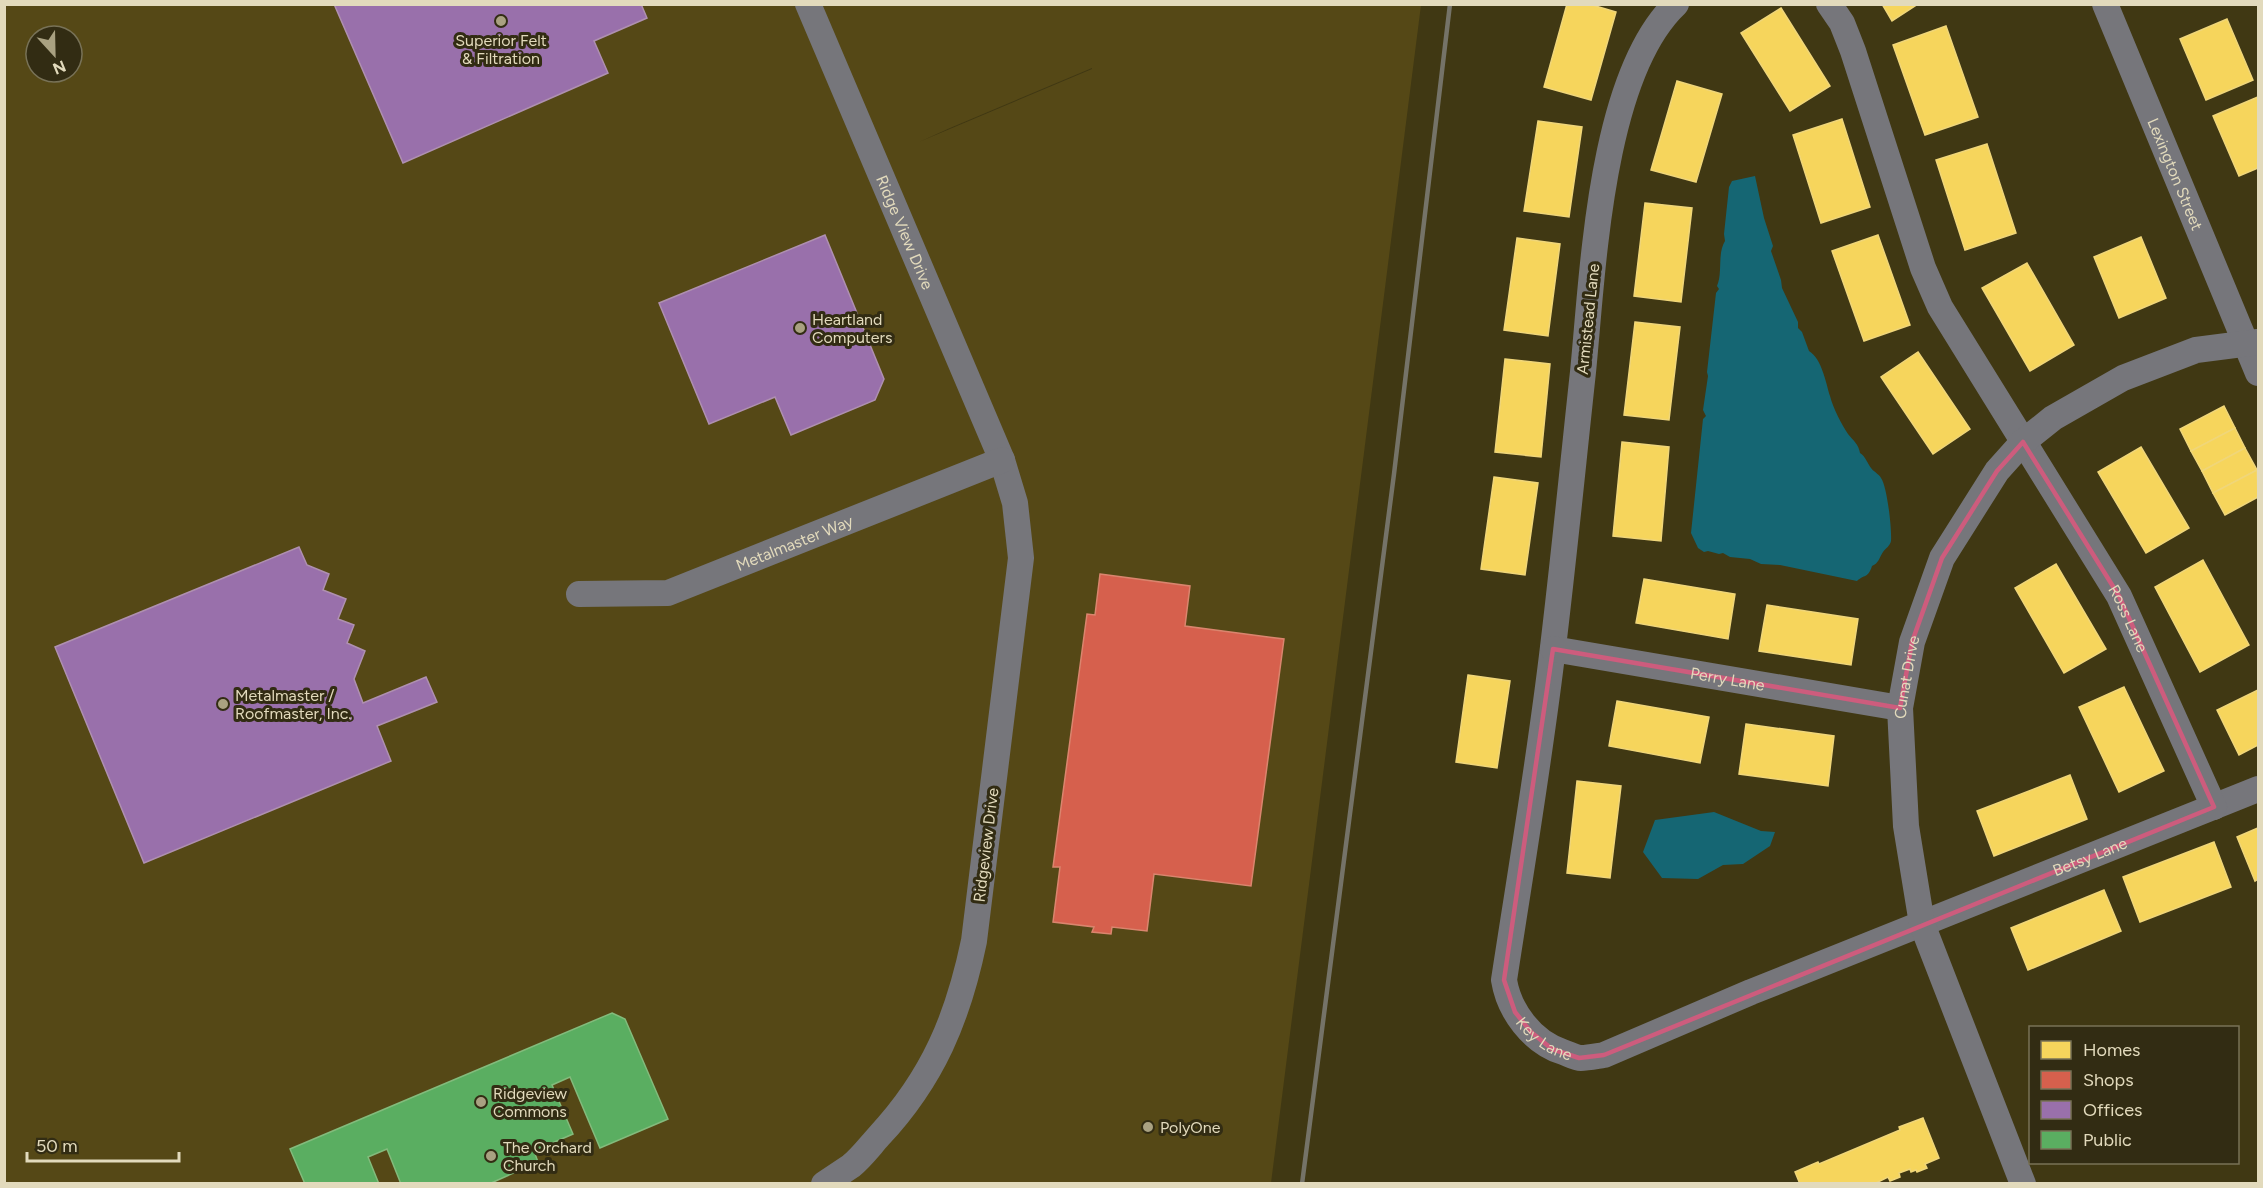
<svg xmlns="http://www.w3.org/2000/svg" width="2263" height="1188" viewBox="0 0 2263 1188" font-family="Figtree,sans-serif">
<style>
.built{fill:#554816;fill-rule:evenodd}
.water{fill:#156673}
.homes{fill:#f6d55c;stroke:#f0d679;stroke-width:1.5}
.shops{fill:#d6604d;stroke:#da856e;stroke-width:1.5}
.offices{fill:#9970ab;stroke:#af90b0;stroke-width:1.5}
.public{fill:#5aae61;stroke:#83bb7c;stroke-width:1.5}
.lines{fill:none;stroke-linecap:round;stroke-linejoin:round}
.minor{stroke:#76767b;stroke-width:26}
.rail{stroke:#757368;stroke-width:4.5}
.marked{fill:none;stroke:#cd5c7d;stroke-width:4.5;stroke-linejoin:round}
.poi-dot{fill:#a9a181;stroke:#322c13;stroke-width:2}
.labels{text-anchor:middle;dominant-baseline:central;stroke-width:6;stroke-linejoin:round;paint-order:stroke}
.poi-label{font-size:16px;fill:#e2dabc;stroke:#322c13;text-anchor:start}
.street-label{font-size:16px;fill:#e2dabc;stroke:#322c13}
</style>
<rect width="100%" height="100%" fill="#403813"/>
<!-- built -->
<path class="built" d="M5 5H1421L1271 1183 5 1184ZM36 36H72V72H36ZM1092 68V69L919 142 950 128Z"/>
<!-- water -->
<g class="water">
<path d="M1755 176 1764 218 1773 246 1771 251 1781 280 1782 288 1798 322V328L1802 332 1809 351C1822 359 1826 383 1830 396 1833 408 1842 425 1848 434 1853 440 1859 445 1860 453 1866 457 1867 463 1871 468 1874 472 1879 474 1881 478 1887 486 1892 529 1891 541 1890 546 1886 548 1883 552 1879 558 1879 563 1872 566 1868 579 1864 574 1857 581L1780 565 1761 564 1750 559 1730 557 1723 553 1719 554 1708 551 1704 552 1698 548 1691 533 1703 419 1706 416 1703 410 1708 376 1707 372 1716 293 1719 289 1717 286C1723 272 1717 254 1725 241L1724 234 1729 187 1732 181Z"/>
<path d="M1714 812 1761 831 1775 832 1770 846 1743 864 1723 865 1698 879 1662 878 1643 852 1655 820Z"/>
</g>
<!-- homes -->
<g class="homes">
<path d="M1567 4H1589L1616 12 1591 100 1544 87Z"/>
<path d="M1882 4H1918L1892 21Z"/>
<path d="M1781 8 1830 86 1790 111 1741 33Z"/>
<path d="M2227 19 2253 80 2206 100 2180 39Z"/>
<path d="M1946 26 1978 117 1925 135 1893 45Z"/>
<path d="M1677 81 1722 94 1696 182 1651 170Z"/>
<path d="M2258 97V168L2239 176 2213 116Z"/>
<path d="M1842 119 1870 207 1821 223 1793 135Z"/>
<path d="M1538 121 1582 127 1569 217 1524 211Z"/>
<path d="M1987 144 2016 233 1965 250 1936 160Z"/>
<path d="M1645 203 1692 208 1681 302 1634 296Z"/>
<path d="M1878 235 1910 325 1864 341 1832 251Z"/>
<path d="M2141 237 2166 298 2119 318 2094 257Z"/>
<path d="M1517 238 1560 244 1548 336 1504 330Z"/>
<path d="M2027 263 2074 345 2030 371 1982 288Z"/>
<path d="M1635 322 1680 327 1669 420 1624 415Z"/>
<path d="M1918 352 1970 429 1933 454 1881 377Z"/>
<path d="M1505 359 1550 364 1541 457 1495 452Z"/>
<path d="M2224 406 2235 428 2191 451 2180 429Z"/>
<path d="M2235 428 2245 448 2202 471 2191 451Z"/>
<path d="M1622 442 1669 447 1661 541 1613 536Z"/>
<path d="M2141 447 2189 528 2146 553 2098 472Z"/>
<path d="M2245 448 2257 470 2213 493 2202 471Z"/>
<path d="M2257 470 2258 497 2225 515 2213 493Z"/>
<path d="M1494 477 1538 483 1525 575 1481 569Z"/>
<path d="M2203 560 2249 645 2200 672 2155 587Z"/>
<path d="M2056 564 2106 649 2064 673 2015 588Z"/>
<path d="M1644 579 1735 594 1728 639 1636 623Z"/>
<path d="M1767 605 1858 619 1851 665 1759 651Z"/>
<path d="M1468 675 1510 681 1497 768 1456 762Z"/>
<path d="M2124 687 2164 771 2119 792 2079 707Z"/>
<path d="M2258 690V745L2239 755 2217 710Z"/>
<path d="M1617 701 1709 717 1700 763 1609 746Z"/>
<path d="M1746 724 1834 736 1828 786 1739 774Z"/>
<path d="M2070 775 2087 819 1994 856 1977 811Z"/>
<path d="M1577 781 1621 786 1610 878 1567 873Z"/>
<path d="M2258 828V879L2255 881 2237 837Z"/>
<path d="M2214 842 2231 887 2140 922 2123 877Z"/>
<path d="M2104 890 2121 931 2028 970 2011 928Z"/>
<path d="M1923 1118 1939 1158 1925 1164 1927 1168 1917 1172 1916 1170 1911 1172 1910 1169 1899 1173 1900 1177 1890 1181 1888 1177 1874 1184H1800L1795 1172 1818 1162 1819 1164 1900 1130 1899 1127Z"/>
</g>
<!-- shops -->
<path class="shops" d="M1100 574 1190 586 1185 626 1284 639 1251 886 1154 874 1147 931 1112 927 1111 934 1092 932 1094 927 1053 922 1060 867H1053L1087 614 1095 615Z"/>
<!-- offices -->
<g class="offices">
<path d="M334 4H641L647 18 594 41 608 73 403 163Z"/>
<path d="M825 235 884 379 875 400 791 435 775 397 709 424 659 303Z"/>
<path d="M299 547 307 565 329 574 323 590 346 599 338 619 354 625 347 643 365 651 354 679 363 703 426 677 437 702 377 726 391 761 144 863 55 647Z"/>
</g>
<!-- public -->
<path class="public" d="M612 1013 625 1019 668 1119 600 1148 570 1077 552 1085 573 1134 534 1151 538 1162 489 1184H401L387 1149 368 1157 379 1184H305L290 1149Z"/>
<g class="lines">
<!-- minor -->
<g class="minor">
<path id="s1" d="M808 4 1002 460 1015 503 1021 558 974 941C958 1018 933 1078 879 1136 870 1146 861 1158 851 1166 842 1172 833 1178 824 1184"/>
<path id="s2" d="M1676 4C1600 76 1593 272 1583 372 1573 464 1564 556 1553 647 1540 758 1521 869 1504 980 1509 1011 1532 1042 1563 1052 1569 1054 1575 1058 1581 1058 1588 1058 1597 1056 1604 1055L1751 992 2258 789"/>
<path id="s3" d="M1829 4 1842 23 1853 51 1923 268 1940 307 2119 596 2214 807"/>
<path id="s4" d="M2105 4 2258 373"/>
<path id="s5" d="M579 594 668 593 1002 460"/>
<path id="s6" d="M1553 649 1900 708"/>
<path id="s7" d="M2023 1184 1922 924 1906 826 1900 708 1912 642 1942 558 1997 471 2023 442 2053 418 2123 378 2196 350 2258 342"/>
</g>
<!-- rail -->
<path class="rail" d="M1302 1184 1394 474 1450 4"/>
</g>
<!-- marked area -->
<path class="marked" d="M2023 442 2119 596 2214 807 1604 1055 1579 1058 1552 1049 1531 1032 1515 1012 1504 980 1553 649 1900 708 1912 642 1942 558 1997 471Z"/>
<!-- markers -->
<g class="poi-dot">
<circle cx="501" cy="21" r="6"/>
<circle cx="800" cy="328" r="6"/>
<circle cx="223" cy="704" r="6"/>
<circle cx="481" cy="1102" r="6"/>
<circle cx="1148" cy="1127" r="6"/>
<circle cx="491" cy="1156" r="6"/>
</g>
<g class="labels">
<!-- poi labels -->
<g class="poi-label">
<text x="501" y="40" text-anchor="middle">Superior Felt<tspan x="501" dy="18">&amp; Filtration</tspan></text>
<text x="812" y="319">Heartland<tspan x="812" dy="18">Computers</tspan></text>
<text x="235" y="695">Metalmaster /<tspan x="235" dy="18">Roofmaster, Inc.</tspan></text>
<text x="493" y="1093">Ridgeview<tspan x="493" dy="18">Commons</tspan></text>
<text x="1160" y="1127">PolyOne</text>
<text x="503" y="1147">The Orchard<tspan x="503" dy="18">Church</tspan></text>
</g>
<!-- street labels -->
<g class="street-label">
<text stroke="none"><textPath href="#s4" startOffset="184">Lexington Street</textPath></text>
<text stroke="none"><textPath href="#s1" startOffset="248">Ridge View Drive</textPath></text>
<text transform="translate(1588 319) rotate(-84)">Armistead Lane</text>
<text stroke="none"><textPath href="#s5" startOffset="225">Metalmaster Way</textPath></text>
<text stroke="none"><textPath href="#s3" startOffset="688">Ross Lane</textPath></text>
<text stroke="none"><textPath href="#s6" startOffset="177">Perry Lane</textPath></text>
<text stroke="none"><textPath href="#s7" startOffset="528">Cunat Drive</textPath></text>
<text transform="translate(986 845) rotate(-83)">Ridgeview Drive</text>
<text stroke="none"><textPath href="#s2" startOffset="1664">Betsy Lane</textPath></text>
<text stroke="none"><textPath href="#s2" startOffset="1074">Key Lane</textPath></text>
</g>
</g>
<!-- border -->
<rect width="2263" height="1188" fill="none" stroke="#e2dabc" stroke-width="12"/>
<!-- legend -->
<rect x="2029" y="1026" width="210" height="138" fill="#322c13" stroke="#787257" stroke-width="1.5"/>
<rect x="2041" y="1041" width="30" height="18" fill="#f6d55c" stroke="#787257" stroke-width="1.5"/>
<text x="2083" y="1056" font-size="18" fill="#e2dabc">Homes</text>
<rect x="2041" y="1071" width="30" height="18" fill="#d6604d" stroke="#787257" stroke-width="1.5"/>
<text x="2083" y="1086" font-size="18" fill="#e2dabc">Shops</text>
<rect x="2041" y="1101" width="30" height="18" fill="#9970ab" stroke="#787257" stroke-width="1.5"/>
<text x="2083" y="1116" font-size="18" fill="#e2dabc">Offices</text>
<rect x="2041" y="1131" width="30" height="18" fill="#5aae61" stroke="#787257" stroke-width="1.5"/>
<text x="2083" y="1146" font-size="18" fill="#e2dabc">Public</text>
<!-- north arrow -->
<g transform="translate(54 54) rotate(158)"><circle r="28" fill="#322c13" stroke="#787257" stroke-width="1.5"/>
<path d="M0-4.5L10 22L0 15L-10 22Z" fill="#a9a181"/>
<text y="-9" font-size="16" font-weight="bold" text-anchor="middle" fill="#e2dabc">N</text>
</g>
<!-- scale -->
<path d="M27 1152v9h152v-9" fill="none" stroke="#e2dabc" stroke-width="3"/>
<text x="36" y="1152" font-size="18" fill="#e2dabc" stroke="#322c13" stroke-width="4.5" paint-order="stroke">50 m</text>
</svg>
